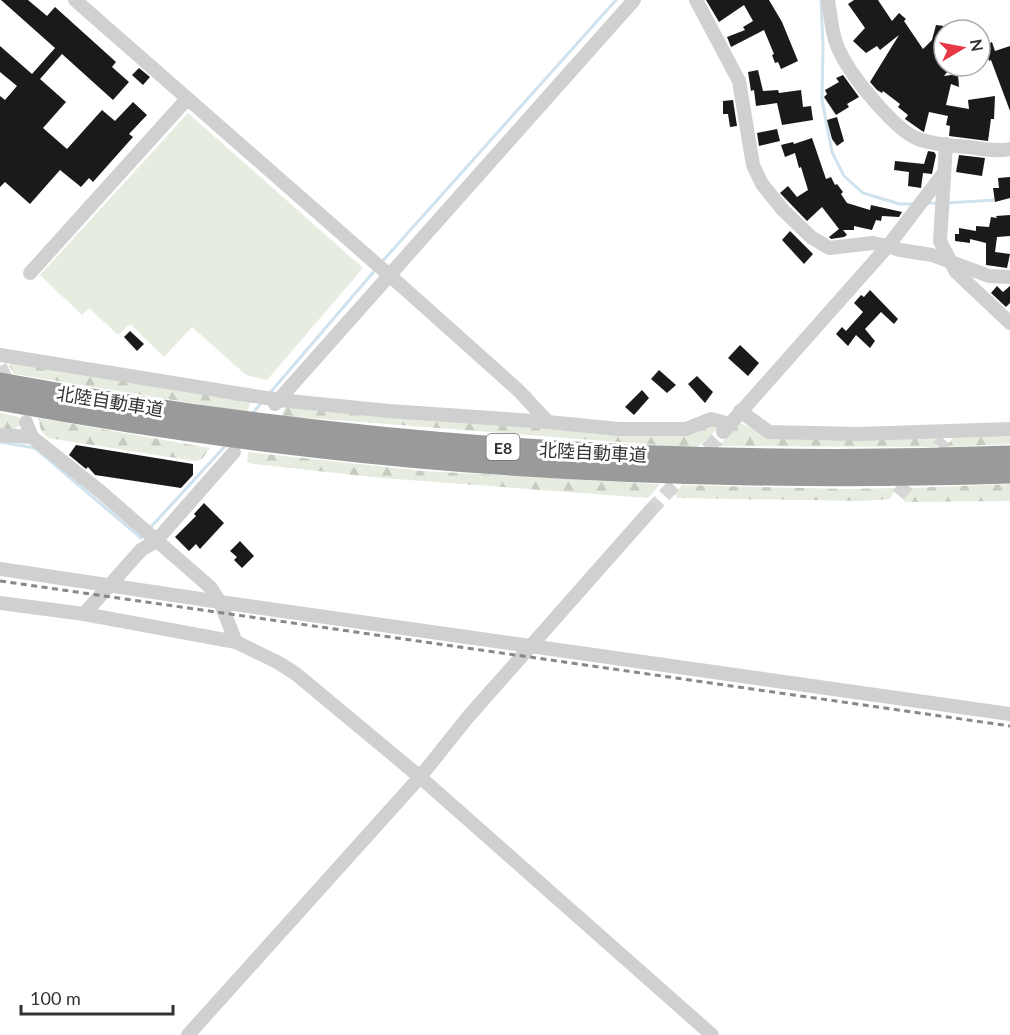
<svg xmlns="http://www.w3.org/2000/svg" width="1010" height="1035" viewBox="0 0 1010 1035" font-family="Lato,'Noto Sans JP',sans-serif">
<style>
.green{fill:#e6ecdf}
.forest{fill:url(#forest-firs)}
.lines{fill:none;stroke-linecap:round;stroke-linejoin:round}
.stream{stroke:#cfe2ee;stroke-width:3}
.building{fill:#1a1a1a}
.minor-tunnel{stroke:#d6d6d6;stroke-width:14;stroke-dasharray:14 7;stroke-linecap:butt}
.minor{stroke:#d0d0d0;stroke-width:14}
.highway{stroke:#9a9a9a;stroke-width:21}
.rail{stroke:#888;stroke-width:3;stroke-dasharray:6 4.5;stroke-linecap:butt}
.labels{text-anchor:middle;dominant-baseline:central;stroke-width:6;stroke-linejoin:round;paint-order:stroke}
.shield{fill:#fff;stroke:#707070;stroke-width:1.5}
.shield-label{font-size:16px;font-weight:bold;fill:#333}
.street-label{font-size:18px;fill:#333;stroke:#fff}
</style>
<defs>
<pattern id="forest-firs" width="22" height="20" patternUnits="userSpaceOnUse" patternTransform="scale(1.5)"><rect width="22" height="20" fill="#e6ecdf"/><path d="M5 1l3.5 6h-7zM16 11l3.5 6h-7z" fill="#c6cbc0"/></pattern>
</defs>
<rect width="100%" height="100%" fill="#fff"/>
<!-- green -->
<path class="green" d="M188 113 363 268 267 380 246 375 192 327 164 357 130 324 118 335 89 308 82 315 40 275Z"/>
<!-- forest -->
<g class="forest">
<path d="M13 362 249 400 250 405 247 412 14 374 9 366Z"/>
<path d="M290 404 390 414 715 426 719 428 696 448 282 416 284 409Z"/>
<path d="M0 413 19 417 20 425 13 430 0 428Z"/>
<path d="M38 418 210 448 202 459 195 461 48 438 41 430Z"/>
<path d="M740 423 768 435 946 433 935 447 719 446Z"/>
<path d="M1010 433V444L946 447 955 435Z"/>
<path d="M248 452 423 471 660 484 648 498 382 478 253 464 247 462Z"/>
<path d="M1010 484V501L905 502 901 496 909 488Z"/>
<path d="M682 485 845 489 897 488 890 499 863 501 677 498 675 494Z"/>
</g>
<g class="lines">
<!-- stream -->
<g class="stream">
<path d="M821 0 823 45 822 100 832 152 844 176 863 193 900 204H916"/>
<path d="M925 203H940"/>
<path d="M946 203 996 200"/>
<path d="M380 264 616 0"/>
<path d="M269 394 376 269"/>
<path d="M252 414 263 401"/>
<path d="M0 442 35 448 141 538 143 536"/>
<path d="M150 528 226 445"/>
</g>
</g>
<!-- building -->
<g class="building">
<path d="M1 0H28L47 16 55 7 116 62 112 67 129 82 113 100 62 54 40 79 66 102 43 128 67 149 102 110 115 121 133 102 147 115 129 134 133 137 93 182 89 178 81 187 60 170 30 204 5 182 0 187V96L5 100 17 86 0 72V46L32 74 55 48Z"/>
<path d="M706 0H769L782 22 798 61 781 69 778 62 775 63 772 55 774 54 764 30 731 47 727 37 745 30 743 27 753 21 744 5 719 22Z"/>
<path d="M854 0H878L892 21 899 13 906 19 904 21 923 49 932 40 936 25 944 26V66H952L944 76 958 74 959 87 951 84 946 105 969 109 968 100 995 96 994 119H991L988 141 949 136 950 126 946 125 948 116 929 112 924 132 922 131 905 119 908 115 898 107 900 104 883 91 882 93 877 90 870 82 899 35 880 50 877 46 866 53 853 41 865 28 848 4Z"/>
<path d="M992 42 995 51 1010 46V111L991 60 989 61 984 46Z"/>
<path d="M139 68 150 77 143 85 132 75Z"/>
<path d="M758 70 763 91 778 90 779 93 801 90 803 107 811 106 813 120 782 125 777 103 756 106 754 90 751 91 748 72Z"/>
<path d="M843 75 859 97 847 104 849 107 836 115 824 97 827 94 825 90 839 82 836 78Z"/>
<path d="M733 100 737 126 730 127 728 114H723V101Z"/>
<path d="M837 117 844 141 837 146 832 139 827 120Z"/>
<path d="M777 129 780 141 759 146 757 133Z"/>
<path d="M812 138 826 179 831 177 835 185 837 184 843 192 841 194 847 203 870 210 871 205 902 212 899 217 882 216 881 221 876 220 872 230 854 226V230H843L847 235 844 237 831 239 829 237 839 229 822 207 807 221 780 193 788 186 797 197 808 190 801 167 799 168 795 153 785 157 781 145 793 142 794 144Z"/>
<path d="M928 151 934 152 936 155 932 174 923 173 921 188 908 186 909 172 894 170 895 161 924 164Z"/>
<path d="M959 155 985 158 982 176 956 172Z"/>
<path d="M1010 177V198L995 202 993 188H999L998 178Z"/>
<path d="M1010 215V236L997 237 995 252 1010 254 1007 268 986 265V243L970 239V243L955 241V234H959V228L976 231V226L989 227 991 217 997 218 996 216Z"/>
<path d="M790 231 813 254 804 264 782 240Z"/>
<path d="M997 286 1003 292 1010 286V303L1006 307 991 293Z"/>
<path d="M870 290 898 319 894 324 881 312 865 329 875 341 870 348 856 335 848 346 836 334 842 327 846 331 863 312 854 303 861 295 864 297Z"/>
<path d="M130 331 144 344 137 351 124 337Z"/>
<path d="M740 345 759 363 748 376 728 358Z"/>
<path d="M659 370 676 385 667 393 651 379Z"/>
<path d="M697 376 713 392 705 403 688 384Z"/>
<path d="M642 390 649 398 634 415 625 407Z"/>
<path d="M76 445 193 464V475L181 488 95 475 88 467 86 469 69 455Z"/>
<path d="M204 503 224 523 200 549 196 544 189 551 175 537 196 516 194 514Z"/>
<path d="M240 541 254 556 242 568 234 560 237 557 230 551Z"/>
</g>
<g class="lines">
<!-- minor-tunnel -->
<g class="minor-tunnel">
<path d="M0 366 10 388"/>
<path d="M898 495 945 440"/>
<path d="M650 511 723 432"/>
</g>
<!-- minor -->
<g class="minor">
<path d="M75 0 405 289 519 391 548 422"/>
<path d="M696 0 739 81 753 165 762 184 783 210 811 237 829 248 873 243 888 246 900 250 932 255 989 276 1010 277"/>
<path d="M828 0C831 18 832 38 841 54 852 77 895 130 918 139 933 144 953 146 969 147 982 149 996 152 1010 149"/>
<path d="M946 144 940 241 956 272 1010 323"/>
<path d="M30 273 187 99"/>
<path d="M0 355 279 400 389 411 548 422 619 429H686L711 419 730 424"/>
<path d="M275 404 634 0"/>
<path d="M740 411 769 432 859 434 1010 429"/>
<path d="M26 422 32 437 101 492 210 587 220 602 236 642"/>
<path d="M723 432 888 246 943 174"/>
<path d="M0 435 32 437"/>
<path d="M0 569 220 602 1010 714"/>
<path d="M0 603 84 614 236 642 279 663 296 674 420 777 712 1035"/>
<path d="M84 614 141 550 156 541 234 452"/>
<path d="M188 1035 420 777 468 717 650 511"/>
</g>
<!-- highway -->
<g class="highway">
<path d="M0 383C332 444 672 469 1010 456"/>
<path d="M0 400C104 419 208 435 313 447 544 474 777 480 1010 473"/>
</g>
<!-- rail -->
<path class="rail" d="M0 581 1010 726"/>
</g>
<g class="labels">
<!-- shield labels -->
<rect class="shield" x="486.5" y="434" width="33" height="26" rx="4.5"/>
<g class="shield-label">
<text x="503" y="447">E8</text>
</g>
<!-- street labels -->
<g class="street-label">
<text transform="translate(110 401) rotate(9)">北陸自動車道</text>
<text transform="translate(593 452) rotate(3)">北陸自動車道</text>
</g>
</g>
<!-- north arrow -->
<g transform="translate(962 48) rotate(80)"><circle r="28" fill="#ffffff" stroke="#adadad" stroke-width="1.5"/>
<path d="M0-4.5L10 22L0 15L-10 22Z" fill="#e63946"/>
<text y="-9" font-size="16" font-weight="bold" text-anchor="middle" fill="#333333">N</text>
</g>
<!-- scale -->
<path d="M21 1005v9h152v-9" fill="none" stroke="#333333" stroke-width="3"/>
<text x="30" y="1005" font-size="18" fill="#333333" stroke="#ffffff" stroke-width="4.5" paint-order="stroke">100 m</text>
</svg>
